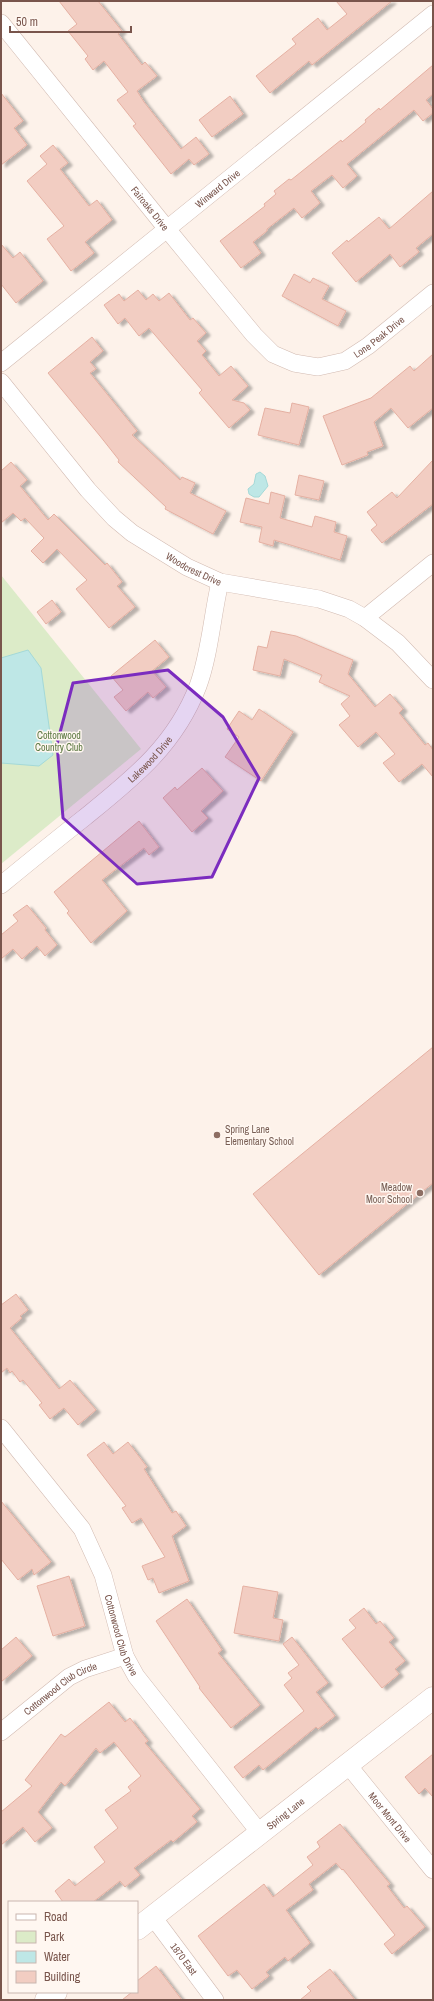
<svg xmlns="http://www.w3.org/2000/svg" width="434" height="2001" viewBox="0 0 434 2001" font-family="'Archivo Narrow',sans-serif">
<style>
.green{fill:#dcebc8}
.water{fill:#bee7e6;stroke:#a4d9d8}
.building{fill:#f2cdc2;stroke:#e5b0a2;filter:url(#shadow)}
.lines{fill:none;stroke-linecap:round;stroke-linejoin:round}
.street-casing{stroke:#d2bbb2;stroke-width:18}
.secondary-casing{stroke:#d5baaf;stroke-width:23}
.street{stroke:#fff;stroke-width:17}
.secondary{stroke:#fff;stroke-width:22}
.marked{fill:#7b2cbf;fill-opacity:0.2;stroke:#7b2cbf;stroke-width:3;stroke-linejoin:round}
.education-dot{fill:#8d6e63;stroke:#fff7f1;stroke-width:1.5}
.labels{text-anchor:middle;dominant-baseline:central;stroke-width:3;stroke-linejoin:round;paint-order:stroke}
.street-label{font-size:10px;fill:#79554c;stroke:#fff7f1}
.park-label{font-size:10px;fill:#5b7841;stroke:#fff7f1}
.education-label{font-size:10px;fill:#785e54;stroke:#fff7f1;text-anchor:start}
</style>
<defs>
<filter id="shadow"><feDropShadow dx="4.5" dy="2.5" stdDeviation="1" flood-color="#0004"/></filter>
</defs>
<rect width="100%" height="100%" fill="#fdf2ea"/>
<!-- green -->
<path class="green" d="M1 575 141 749 1 864Z"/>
<!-- water -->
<g class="water">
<path d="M260 472 265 476 268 486 259 497H254L249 494 248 489 254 484 256 474Z"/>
<path d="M28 650 41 668 53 755 39 766 1 763V658Z"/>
</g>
<!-- building -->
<g class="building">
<path d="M59 1H98L122 31 118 34 142 65 145 62 157 76 137 91 144 102 181 149 196 137 209 154 194 165 189 159 171 174 133 126 136 124 117 100 128 92 104 61 93 70 85 59 88 56 68 31 77 24Z"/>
<path d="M336 1H392L312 65 309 61 270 93 256 76 296 44 292 39 318 18 327 30 347 14Z"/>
<path d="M433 65V94L426 100 433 109V113L423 121 414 110 347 164 357 176 343 188 332 175 311 191 320 203 302 218 294 208 267 229V231L253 242 261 253 241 268 220 241 265 206 264 204 276 194 274 191 289 179 291 180 341 140 342 142 366 122 365 120 379 108 380 110Z"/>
<path d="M1 93 23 121 14 128 27 145 1 165Z"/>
<path d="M230 96 243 114 212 137 199 120Z"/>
<path d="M53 145 68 163 60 169 89 206 97 200 112 220 85 242 94 253 71 271 47 239 64 226 27 181 47 164 40 156Z"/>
<path d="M433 191V234L416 248 419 252 400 267 390 254 356 282 332 253 347 240 348 242 379 217 389 229Z"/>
<path d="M1 244 13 258 20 252 43 281 16 303 1 284Z"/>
<path d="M294 274 310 283 313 278 329 286 322 299 346 311 338 326 282 296Z"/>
<path d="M138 290 146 300 153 294 159 301 169 293 190 320 193 318 206 333 197 341 206 351 202 355 219 376 231 366 248 386 232 400 244 403 250 410 229 428 199 393 202 390 149 328 139 336 125 318 118 324 104 305 119 294 124 301Z"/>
<path d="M92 337 103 351 90 362 96 369 90 373 137 431 132 435 180 480 182 477 195 483 190 493 226 511 213 534 165 509 166 507 118 462 119 460 100 436 48 373Z"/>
<path d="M433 354V408L408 428 391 408 374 422 383 446 367 452 368 455 342 465 323 416 371 398 410 366 414 371Z"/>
<path d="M292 403 309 407 299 445 258 435 265 408 290 413Z"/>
<path d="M433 460V504L382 543 371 530 377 525 367 512 392 492 397 498Z"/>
<path d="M11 462 27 480 20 486 48 520 54 514 105 565 107 563 122 582 117 586 135 607 109 628 76 589 87 580 57 549 43 563 31 551 44 538 25 518 21 521 13 513 1 523V471Z"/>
<path d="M299 475 324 481 319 500 295 495Z"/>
<path d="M271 492 285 496 280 518 312 527 315 516 336 522 334 532 347 536 340 560 274 540 273 546 259 542 262 527 240 522 246 498 269 504Z"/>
<path d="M52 600 61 612 46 624 37 612Z"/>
<path d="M271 631 296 636 353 660 348 674 375 707 390 694 403 709 399 713 425 745 428 743 433 750V777L422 764 399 782 383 763 395 754 376 732 358 747 339 725 350 716 341 704 350 696 319 682 322 675 284 659 280 676 253 670 258 646 267 648Z"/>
<path d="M155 640 169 657 152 671 166 687 153 698 148 692 126 711 114 697 123 690 111 676Z"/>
<path d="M259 709 293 732 261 781 225 757 239 737 227 729 239 711 252 720Z"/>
<path d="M202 768 223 791 201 811 208 818 192 832 163 798 175 787 177 790Z"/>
<path d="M139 821 159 847 149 855 144 848 102 880 127 911 91 943 67 913 69 911 54 892Z"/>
<path d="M27 905 46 928 45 930 57 945 45 956 37 946 22 959 13 949 1 959V935L18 921 13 915Z"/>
<path d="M433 1047V1183L319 1275 253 1194Z"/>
<path d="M16 1294 28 1310 20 1316 22 1318 10 1328 59 1389 70 1380 96 1410 78 1425 64 1408 50 1419 39 1405 42 1403 23 1380 20 1382 12 1371 10 1373 7 1368 1 1373V1305Z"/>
<path d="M104 1442 113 1454 128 1442 147 1467 144 1469 172 1513 176 1511 186 1526 172 1536 189 1581 159 1593 153 1578 148 1580 142 1566 165 1557 141 1518 132 1523 122 1508 126 1506 87 1455Z"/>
<path d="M1 1501 51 1562 34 1575 32 1569 18 1580 1 1559Z"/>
<path d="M69 1576 85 1626 53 1636 37 1586Z"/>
<path d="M243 1586 278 1592 273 1618 283 1620 279 1641 234 1633Z"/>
<path d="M187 1599 222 1650 218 1653 260 1705 231 1728 199 1688 200 1687 156 1621Z"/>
<path d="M364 1608 376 1624 380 1621 394 1638 389 1642 405 1661 395 1669 399 1674 382 1688 342 1639 356 1628 349 1620Z"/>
<path d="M16 1637 32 1656 1 1682V1650Z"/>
<path d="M292 1637 328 1683 316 1692 335 1716 318 1729 316 1727 263 1770 259 1765 243 1778 234 1767 304 1711 284 1685 292 1678 288 1673 299 1665 283 1644Z"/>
<path d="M109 1702 125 1722 130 1718 148 1741 145 1743 200 1809 192 1816 197 1822 173 1842 171 1840 134 1868 140 1875 125 1887 120 1881 93 1902H63L55 1891 69 1879 75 1886 105 1862 94 1847 118 1828 105 1810 131 1791 128 1787 141 1776 114 1742 100 1753 96 1748 65 1786 61 1782 38 1812 52 1828 35 1842 23 1827 1 1845V1812L32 1786 25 1780 61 1734 65 1737Z"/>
<path d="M433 1754V1797L425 1788 419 1794 405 1777Z"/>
<path d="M340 1824 390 1884 387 1886 404 1908 407 1906 425 1927 392 1954 384 1944 395 1935 343 1869 342 1870 336 1863 309 1884 313 1890 286 1910 310 1943 288 1961 285 1957 266 1972 269 1976 252 1989 237 1970 228 1976 198 1936 264 1884 273 1897 313 1865 307 1857 320 1847 317 1842Z"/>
<path d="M156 1966 182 2000H122L132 1992H137V1981Z"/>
<path d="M330 1969 355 2000H300L311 1991 307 1987Z"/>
</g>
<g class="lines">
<!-- street casing -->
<g class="street-casing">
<g id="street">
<path id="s1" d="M1 23 167 229 254 335 273 354 294 363 318 367 345 361 368 346 433 293"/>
<path id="s2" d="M1 363 433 14"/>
<path id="s3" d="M1 382 88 490 114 518 132 533 187 567 220 582 319 599 349 609 365 618 398 643 433 680"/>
<path d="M365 618 433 563"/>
<path id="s4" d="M1 885C29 862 56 840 84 818 132 779 175 746 198 686 210 653 212 616 220 582"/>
<path id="s5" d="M1 1428 82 1529 103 1575 125 1656 136 1676 260 1833"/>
<path id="s6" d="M1 1732 69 1677 85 1669 125 1656"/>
<path id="s7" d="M348 1765 433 1870"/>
<path id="s8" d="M153 1917 215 2000"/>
</g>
</g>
<!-- secondary casing -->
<g class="secondary-casing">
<g id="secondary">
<path id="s9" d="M137 1929 433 1698"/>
<path d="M46 2000 56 1992"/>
</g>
</g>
<!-- street -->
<use href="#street" class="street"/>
<!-- secondary -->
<use href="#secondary" class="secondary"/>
</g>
<!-- marked area -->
<path class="marked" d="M168 670 223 717 259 778 212 877 137 884 63 818 57 744 73 683Z"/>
<!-- markers -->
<g class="education-dot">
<circle cx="217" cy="1135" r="4"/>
<circle cx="420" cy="1193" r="4"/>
</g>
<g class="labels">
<!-- street labels -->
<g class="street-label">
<text stroke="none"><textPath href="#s2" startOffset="278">Winward Drive</textPath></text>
<text stroke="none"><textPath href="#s1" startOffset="238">Fairoaks Drive</textPath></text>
<text stroke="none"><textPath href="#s1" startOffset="545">Lone Peak Drive</textPath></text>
<text stroke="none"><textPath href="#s3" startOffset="272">Woodcrest Drive</textPath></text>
<text stroke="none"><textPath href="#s4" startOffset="195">Lakewood Drive</textPath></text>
<text stroke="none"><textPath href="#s5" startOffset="243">Cottonwood Club Drive</textPath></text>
<text stroke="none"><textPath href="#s6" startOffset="74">Cottonwood Club Circle</textPath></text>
<text stroke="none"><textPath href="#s9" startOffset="188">Spring Lane</textPath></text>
<text stroke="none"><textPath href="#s7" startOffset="67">Moor Mont Drive</textPath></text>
<text stroke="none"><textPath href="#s8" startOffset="52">1870 East</textPath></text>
</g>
<!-- park labels -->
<g class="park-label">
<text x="59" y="735">Cottonwood<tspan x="59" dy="12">Country Club</tspan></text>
</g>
<!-- education labels -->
<g class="education-label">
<text x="225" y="1129">Spring Lane<tspan x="225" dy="12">Elementary School</tspan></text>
<text x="412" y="1187" text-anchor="end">Meadow<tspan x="412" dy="12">Moor School</tspan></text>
</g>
</g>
<!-- border -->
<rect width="434" height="2001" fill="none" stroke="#79554c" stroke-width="4"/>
<!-- legend -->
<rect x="8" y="1901" width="130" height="92" fill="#fff7f1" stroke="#c9b6af"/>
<rect x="16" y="1914" width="20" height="6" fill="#ffffff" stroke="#c9b6af"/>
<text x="44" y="1921" font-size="12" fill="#79554c">Road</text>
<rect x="16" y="1931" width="20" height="12" fill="#dcebc8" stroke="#c9b6af"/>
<text x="44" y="1941" font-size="12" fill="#79554c">Park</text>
<rect x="16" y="1951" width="20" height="12" fill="#bee7e6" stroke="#c9b6af"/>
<text x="44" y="1961" font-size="12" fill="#79554c">Water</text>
<rect x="16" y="1971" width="20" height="12" fill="#f2cdc2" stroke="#c9b6af"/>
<text x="44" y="1981" font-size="12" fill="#79554c">Building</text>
<!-- scale -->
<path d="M10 26v6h121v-6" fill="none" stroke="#79554c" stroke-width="2"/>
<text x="16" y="26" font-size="12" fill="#79554c" stroke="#fff7f1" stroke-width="3" paint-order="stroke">50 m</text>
</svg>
